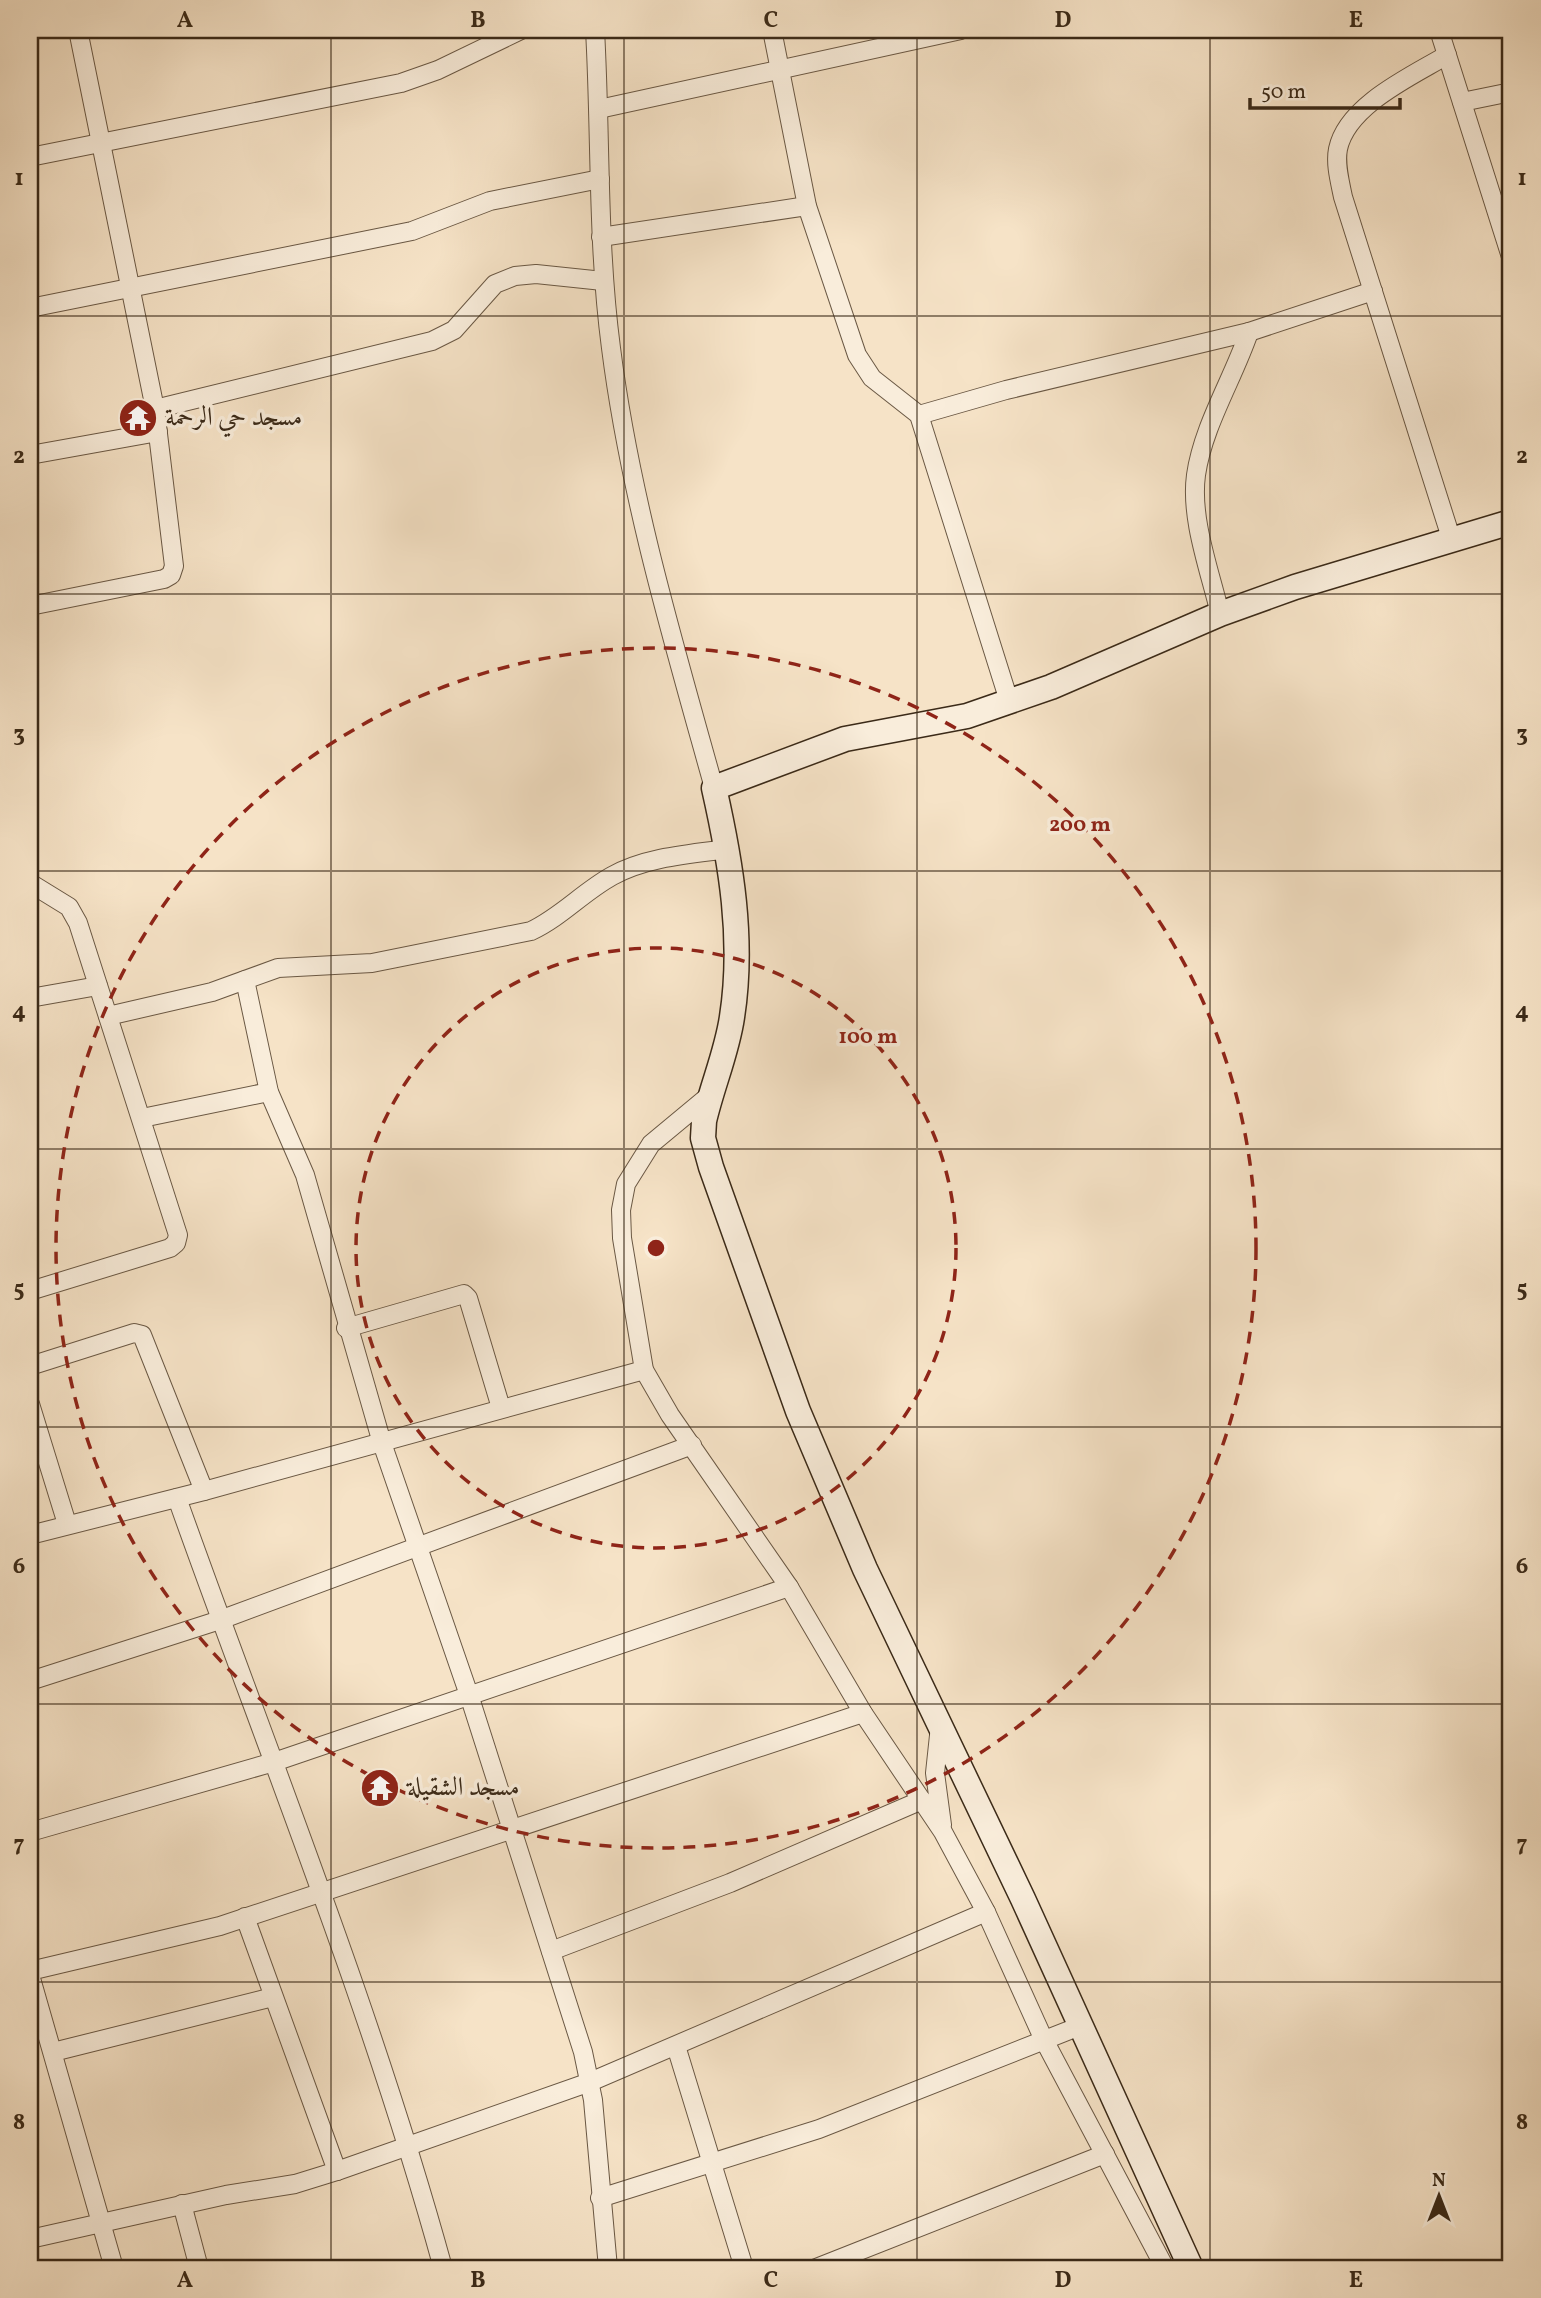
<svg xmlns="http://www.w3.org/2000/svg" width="1541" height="2298" viewBox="0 0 1541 2298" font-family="Vollkorn,Amiri,serif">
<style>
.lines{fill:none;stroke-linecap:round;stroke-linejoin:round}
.street-casing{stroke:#6a5844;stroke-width:20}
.secondary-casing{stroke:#3b2a18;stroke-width:27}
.street{stroke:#f9eddb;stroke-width:18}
.secondary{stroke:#f9eddb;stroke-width:24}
.grid{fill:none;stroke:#3b2a18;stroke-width:2;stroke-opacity:0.55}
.ring{fill:none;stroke:#8f2418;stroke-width:3.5;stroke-dasharray:12 9}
.labels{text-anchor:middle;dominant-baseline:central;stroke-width:7;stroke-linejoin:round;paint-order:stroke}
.poi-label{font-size:26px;fill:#3b2a18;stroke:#f9eddb;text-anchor:start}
.centre{fill:#8f2418;stroke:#f9eddb;stroke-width:3.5}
.ring-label{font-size:21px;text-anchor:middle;font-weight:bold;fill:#8f2418;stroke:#f9eddb;stroke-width:7;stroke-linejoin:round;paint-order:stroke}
.neatline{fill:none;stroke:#3b2a18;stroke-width:2.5}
.grid-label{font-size:23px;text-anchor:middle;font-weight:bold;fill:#3b2a18}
</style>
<rect width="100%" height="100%" fill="#f6e3c7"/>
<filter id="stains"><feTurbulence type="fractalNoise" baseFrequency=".00286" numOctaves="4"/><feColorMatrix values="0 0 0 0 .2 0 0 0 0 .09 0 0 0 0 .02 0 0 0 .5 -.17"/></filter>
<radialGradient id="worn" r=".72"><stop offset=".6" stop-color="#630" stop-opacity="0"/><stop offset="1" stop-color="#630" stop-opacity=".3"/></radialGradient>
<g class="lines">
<!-- street casing -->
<g class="street-casing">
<g id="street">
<path d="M595 30C601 136 597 242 611 348 630 498 674 644 714 788"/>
<path d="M772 30 807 206 857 355 872 378 919 415 1009 701"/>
<path d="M1439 30 1511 257"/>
<path d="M1447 55C1412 76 1347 105 1338 149 1335 164 1340 182 1343 197L1452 541"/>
<path d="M1462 102 1511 92"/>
<path d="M599 109 961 30"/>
<path d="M30 157 401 83 438 70 521 30"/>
<path d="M601 237 807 206"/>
<path d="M30 308 412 231 490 201 600 179"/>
<path d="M155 409 432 341 454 330 495 284 515 276 536 274 603 281"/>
<path d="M919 415 1006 390 1249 332 1373 291"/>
<path d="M30 455 158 432"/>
<path d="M30 606 164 579 171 575 174 566 155 409 78 30"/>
<path d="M1220 614C1210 571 1190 519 1196 475 1203 426 1233 379 1249 332"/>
<path d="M30 883 69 907 78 923 178 1235 176 1243 170 1248 30 1291"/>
<path d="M245 980 269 1092 305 1175 382 1443 469 1695 583 2052 593 2100 608 2268"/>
<path d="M30 998 98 986"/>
<path d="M108 1016 212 992 278 968 372 963 531 931C561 917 583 892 612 876 646 857 690 854 728 849"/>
<path d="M710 1095 651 1144 626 1184 621 1210 622 1238 644 1370 670 1415 789 1587 863 1713 943 1832 986 1912 1043 2038 1165 2268"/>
<path d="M142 1118 269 1092"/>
<path d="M346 1328 464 1294 468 1298 501 1408"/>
<path d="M30 1366 134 1333 142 1335 204 1491"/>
<path d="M30 1404 67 1524"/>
<path d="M177 1498C268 1754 371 2006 443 2268"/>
<path d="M30 1535 204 1491 644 1370"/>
<path d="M30 1681 220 1620 692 1445"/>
<path d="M940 1726 935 1773 942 1825"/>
<path d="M30 1832 274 1762 789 1587"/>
<path d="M245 1917 337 2171"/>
<path d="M551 1951 730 1883 922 1800"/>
<path d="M30 1971 220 1926 863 1713"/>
<path d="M30 1975 114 2268"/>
<path d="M676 2046 744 2268"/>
<path d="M53 2052 273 1997"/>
<path d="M600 2198 819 2129 1080 2026"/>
<path d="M182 2204 199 2268"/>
<path d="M30 2239 226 2195 295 2184 337 2171 590 2082 986 1912"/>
<path d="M816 2268 1105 2154"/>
</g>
</g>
<!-- secondary casing -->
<g class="secondary-casing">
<path id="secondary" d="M1191 2268 1023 1899 865 1569 798 1411 711 1167 703 1138 704 1121C712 1086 727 1052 732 1017 744 940 731 863 714 788L845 739 967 716 1051 687 1220 614 1295 587 1511 522"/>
</g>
<!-- street -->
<use href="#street" class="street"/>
<!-- secondary -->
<use href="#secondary" class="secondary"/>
</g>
<!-- grid -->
<path class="grid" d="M331 30V2268M624 30V2268M917 30V2268M1210 30V2268M30 316H1511M30 594H1511M30 871H1511M30 1149H1511M30 1427H1511M30 1704H1511M30 1982H1511"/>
<!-- distance rings -->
<g class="ring">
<circle cx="656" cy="1248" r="300"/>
<circle cx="656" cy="1248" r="600"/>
</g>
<!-- icons -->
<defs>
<g id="temple-disc" transform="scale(2.0125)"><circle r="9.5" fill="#8f2418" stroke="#f9eddb"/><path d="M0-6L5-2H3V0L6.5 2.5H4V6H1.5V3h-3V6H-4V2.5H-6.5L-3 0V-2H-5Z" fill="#fff"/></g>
</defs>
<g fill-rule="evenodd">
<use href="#temple-disc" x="138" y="418"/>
<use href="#temple-disc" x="380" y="1788"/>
</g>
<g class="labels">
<!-- poi labels -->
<g class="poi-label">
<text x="165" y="418">مسجد حي الرحمة</text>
<text x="407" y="1788">مسجد الشقيلة</text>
</g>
</g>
<circle cx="656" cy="1248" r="10" class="centre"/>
<g class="ring-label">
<text x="1080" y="831">200 m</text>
<text x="868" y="1043">100 m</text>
</g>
<!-- margin -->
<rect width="1541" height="2298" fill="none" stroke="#f6e3c7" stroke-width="77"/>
<!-- north arrow -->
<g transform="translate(1439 2196)" stroke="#f9eddb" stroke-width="5" paint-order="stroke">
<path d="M0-5L12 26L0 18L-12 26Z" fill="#3b2a18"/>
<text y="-10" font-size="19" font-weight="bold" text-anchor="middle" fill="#3b2a18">N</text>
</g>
<!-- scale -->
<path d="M1250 98v10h150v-10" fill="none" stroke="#3b2a18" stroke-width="3.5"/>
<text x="1261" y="98" font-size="21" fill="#3b2a18" stroke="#f9eddb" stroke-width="5" paint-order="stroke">50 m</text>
<rect x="38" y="38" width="1464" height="2222" class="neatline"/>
<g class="grid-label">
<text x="185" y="27">A</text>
<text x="478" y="27">B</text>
<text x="771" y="27">C</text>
<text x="1063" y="27">D</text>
<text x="1356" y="27">E</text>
<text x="19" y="185">1</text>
<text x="1522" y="185">1</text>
<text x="19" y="463">2</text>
<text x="1522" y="463">2</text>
<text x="19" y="741">3</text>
<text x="1522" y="741">3</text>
<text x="19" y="1018">4</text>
<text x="1522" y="1018">4</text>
<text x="19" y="1296">5</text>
<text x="1522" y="1296">5</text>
<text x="19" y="1573">6</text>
<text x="1522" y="1573">6</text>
<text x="19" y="1851">7</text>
<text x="1522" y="1851">7</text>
<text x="19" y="2129">8</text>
<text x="1522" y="2129">8</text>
<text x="185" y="2287">A</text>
<text x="478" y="2287">B</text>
<text x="771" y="2287">C</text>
<text x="1063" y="2287">D</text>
<text x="1356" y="2287">E</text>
</g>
<rect width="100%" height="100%" filter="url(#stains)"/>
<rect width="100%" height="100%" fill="url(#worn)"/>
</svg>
